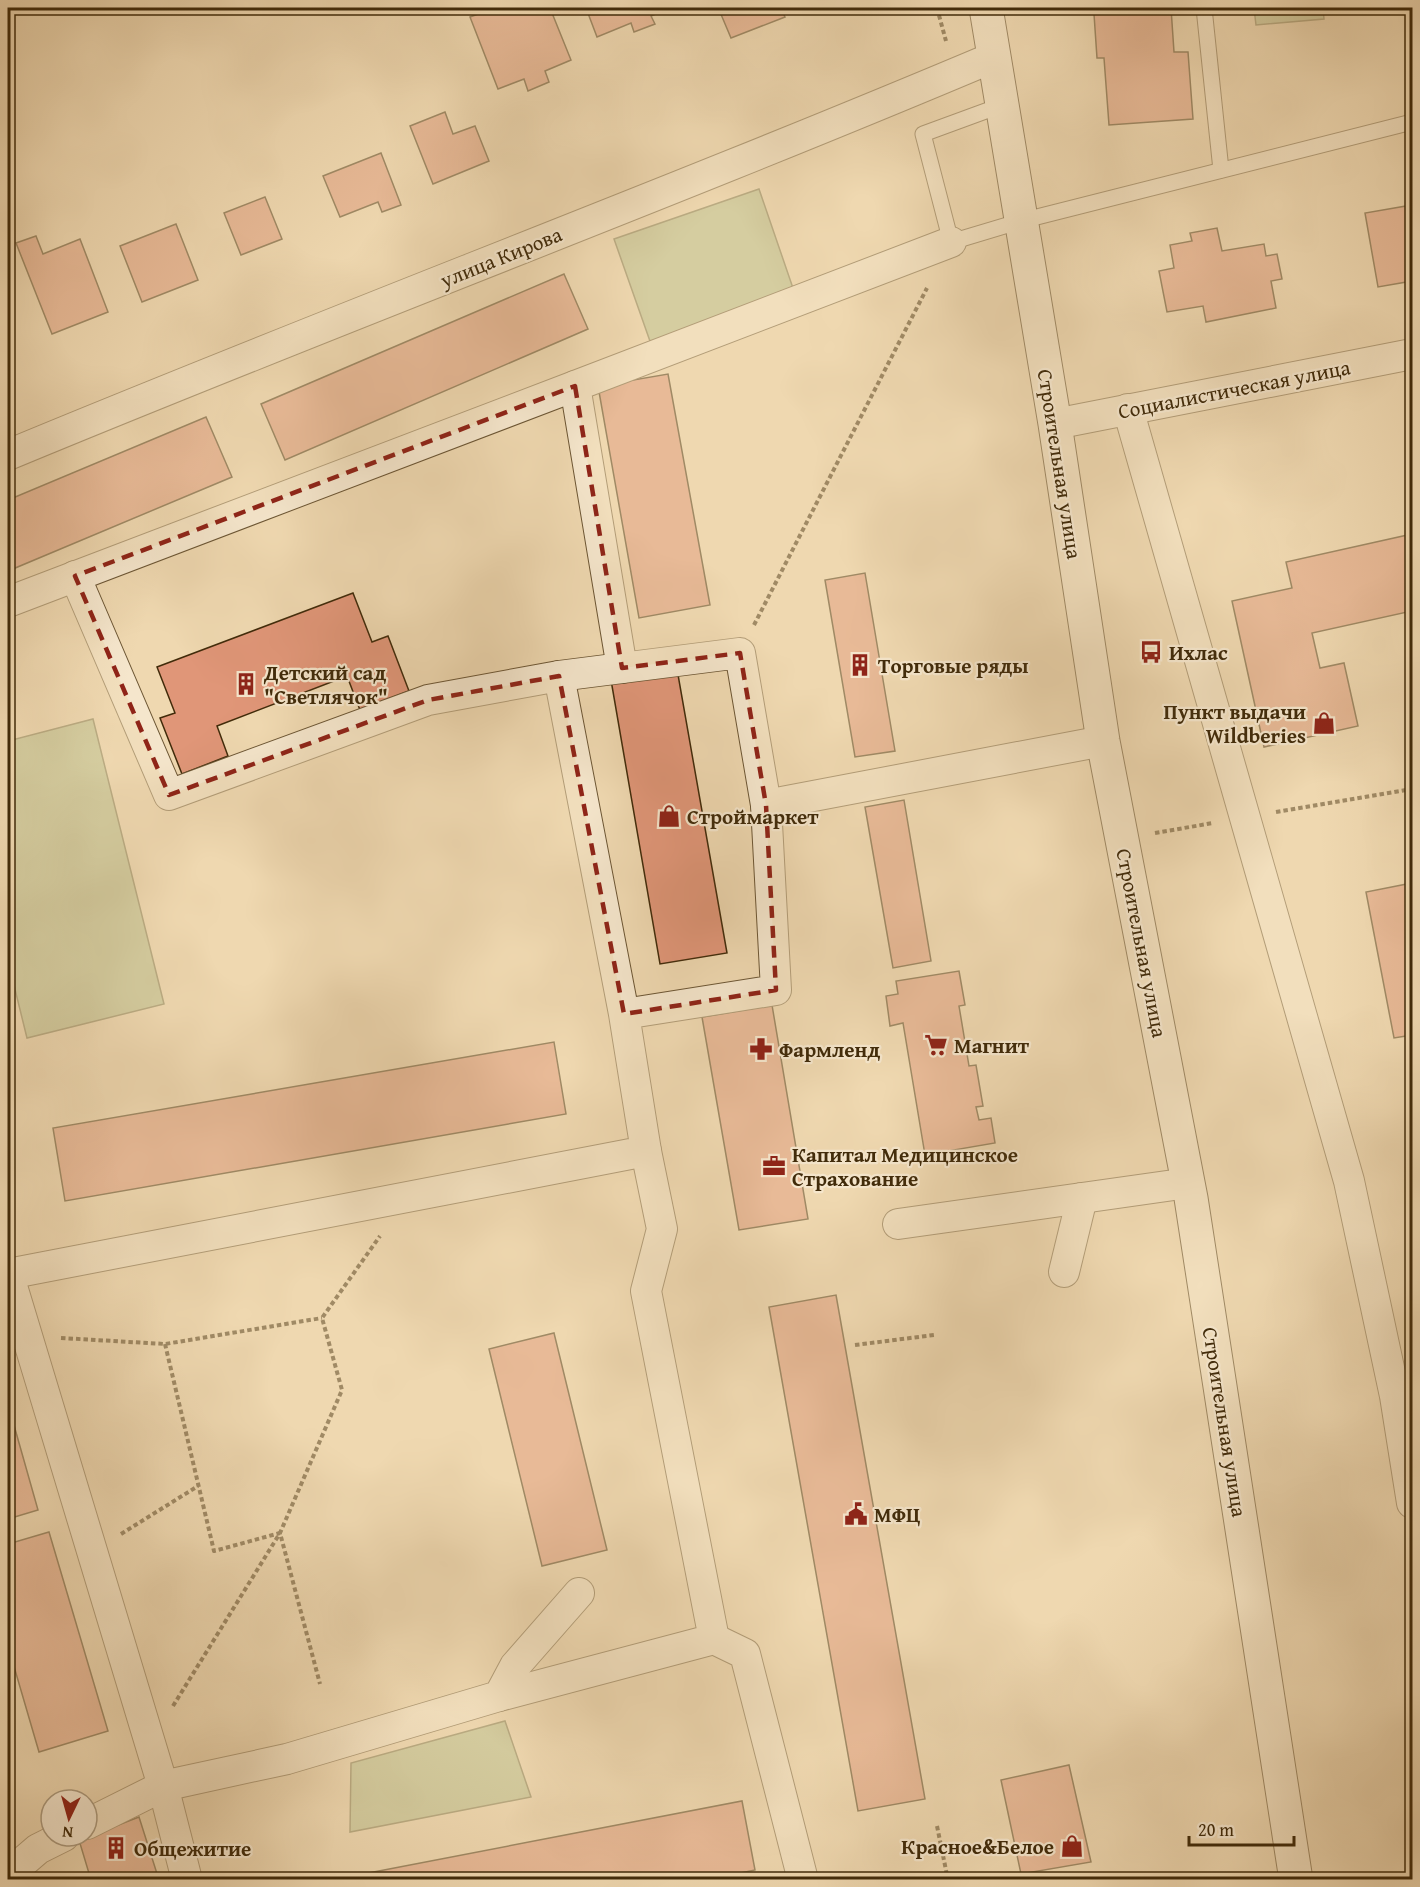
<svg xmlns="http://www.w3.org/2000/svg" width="1420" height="1887" viewBox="0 0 1420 1887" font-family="'Gentium Book Plus',serif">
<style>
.green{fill:#b6bf8d;stroke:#7c754c;stroke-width:1.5}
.building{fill:#e09678;stroke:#412b0a;stroke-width:1.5}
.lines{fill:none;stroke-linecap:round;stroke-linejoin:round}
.lane-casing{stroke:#6c5634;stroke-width:17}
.street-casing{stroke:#6c5634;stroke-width:32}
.secondary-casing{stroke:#412b0a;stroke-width:35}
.path{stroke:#412b0a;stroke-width:4;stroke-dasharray:4.5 3;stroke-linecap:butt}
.lane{stroke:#f5e6cc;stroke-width:15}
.street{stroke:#f5e6cc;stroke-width:30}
.secondary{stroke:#f5e6cc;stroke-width:33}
.marked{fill:none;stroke:#8f2418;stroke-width:4.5;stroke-dasharray:12 8;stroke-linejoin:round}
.labels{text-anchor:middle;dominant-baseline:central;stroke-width:4.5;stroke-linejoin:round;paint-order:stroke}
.street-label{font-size:21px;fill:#412b0a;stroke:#f5e6cc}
.poi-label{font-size:21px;font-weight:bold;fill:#412b0a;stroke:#f5e6cc;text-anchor:start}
</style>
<rect width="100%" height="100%" fill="#efd8b0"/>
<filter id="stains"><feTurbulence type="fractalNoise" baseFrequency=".00333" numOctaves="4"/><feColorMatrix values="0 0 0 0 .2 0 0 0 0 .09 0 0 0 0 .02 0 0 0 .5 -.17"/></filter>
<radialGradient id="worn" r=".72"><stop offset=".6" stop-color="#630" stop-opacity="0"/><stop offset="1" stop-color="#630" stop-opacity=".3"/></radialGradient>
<!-- green -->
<g class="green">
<path d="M1254 8H1323L1324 19 1256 25Z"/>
<path d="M759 189 795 294 651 344 614 239Z"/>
<path d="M93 719 164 1004 27 1038 8 961V741Z"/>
<path d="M505 1721 531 1797 350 1832 351 1763Z"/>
</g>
<!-- building -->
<g class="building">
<path d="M495 8H550L571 60 545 71 549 82 528 91 524 79 498 89 470 17Z"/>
<path d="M586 8H656L658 13 651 16 655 24 634 32 631 23 597 37Z"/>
<path d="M730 8H781L785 17 731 38 720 12Z"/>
<path d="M1100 8H1171L1174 52H1188L1193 119 1109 125 1104 58H1097L1094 14H1100Z"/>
<path d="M445 112 453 134 475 126 489 161 433 184 410 126Z"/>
<path d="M381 153 401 205 382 212 378 202 340 217 323 176Z"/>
<path d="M265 197 282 239 241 255 224 213Z"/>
<path d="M1412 205V281L1378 287 1365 213Z"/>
<path d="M176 224 198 280 142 302 120 246Z"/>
<path d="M1217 228 1222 251 1264 244 1266 256 1277 254 1282 279 1271 281 1276 308 1206 322 1203 306 1167 312 1159 271 1174 268 1170 245 1192 241 1190 233Z"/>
<path d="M36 236 43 254 80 239 108 312 52 334 16 243Z"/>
<path d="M564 274 588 329 285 460 261 404Z"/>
<path d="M668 374 710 605 639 618 598 386Z"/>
<path d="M206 417 232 477 8 571V500Z"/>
<path d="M1412 534V611L1312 633 1320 668 1344 663 1358 726 1264 747 1232 601 1292 588 1286 562Z"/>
<path d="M865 573 895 751 855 757 825 580Z"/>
<path d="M353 593 372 642 388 636 409 691 360 710 347 676 217 726 228 756 182 774 160 718 175 713 157 667Z"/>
<path d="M677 669 727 953 660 964 611 680Z"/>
<path d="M904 800 931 961 893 968 865 807Z"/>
<path d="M1412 883V1035L1394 1038 1366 892Z"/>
<path d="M959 971 965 1005 959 1006 969 1066 976 1065 983 1106 976 1107 979 1120 991 1118 995 1143 925 1155 903 1023 890 1026 886 996 898 994 896 981Z"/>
<path d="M772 1005 808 1219 739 1230 702 1017Z"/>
<path d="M554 1042 566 1114 65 1201 53 1128Z"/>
<path d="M836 1295 925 1799 858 1811 769 1307Z"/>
<path d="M554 1333 607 1550 542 1566 489 1349Z"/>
<path d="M8 1404 38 1510 8 1519Z"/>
<path d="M49 1532 108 1731 39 1752 8 1646V1544Z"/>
<path d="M1069 1765 1091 1862 1021 1874 1001 1780Z"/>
<path d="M742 1801 755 1870 707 1880H332Z"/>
<path d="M139 1817 159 1880H91L79 1840Z"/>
</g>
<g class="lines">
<!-- lane casing -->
<g class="lane-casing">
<g id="lane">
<path d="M1204 8 1221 170"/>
<path d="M1002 105 923 134 951 242 1021 221 1412 122"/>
</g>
</g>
<!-- street casing -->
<g class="street-casing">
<g id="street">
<path d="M1128 409 1349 1181 1395 1396 1412 1503"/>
<path d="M1055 424 1412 354"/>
<path d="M8 455C335 319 667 195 994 57"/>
<path d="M75 576 169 795 428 700 559 676"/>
<path d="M8 602 575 386"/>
<path d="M622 668 575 386 951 242"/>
<path d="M766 805 1103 741"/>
<path d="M898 1224 1188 1183"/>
<path d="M1064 1272 1082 1198"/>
<path d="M8 1273 163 1786 187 1880"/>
<path d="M8 1274 646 1151 624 1014 776 990 766 805 740 653 559 676 624 1014"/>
<path d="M714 1639 745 1654 803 1880"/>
<path d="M499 1696 714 1639 646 1291 662 1229 646 1151"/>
<path d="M87 1824 163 1786 287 1759 499 1696 515 1666 579 1593"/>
<path d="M10 1880V1873L38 1849 64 1836"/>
</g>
</g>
<!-- secondary casing -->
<g class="secondary-casing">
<path id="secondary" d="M986 8 1055 424 1103 741 1191 1198 1296 1880"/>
</g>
<!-- path -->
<g class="path">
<path d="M937 8 946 41"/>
<path d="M754 625 927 288"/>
<path d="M1276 812 1412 789"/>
<path d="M1155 833 1213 823"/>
<path d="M61 1338 165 1344 322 1318"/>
<path d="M165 1344 214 1551 280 1533 320 1684"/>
<path d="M855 1345 934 1335"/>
<path d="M121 1534 198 1486"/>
<path d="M173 1706 280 1533 342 1390 322 1318 380 1236"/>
<path d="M937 1826 948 1880"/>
</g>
<!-- lane -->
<use href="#lane" class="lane"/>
<!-- street -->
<use href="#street" class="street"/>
<!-- secondary -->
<use href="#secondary" class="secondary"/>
</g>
<!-- marked area -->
<path d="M0 0H1420V1887H0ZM575 386 622 668 740 653 766 805 776 990 624 1014 559 676 428 700 169 795 75 576Z" fill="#efd8b0" fill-opacity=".55" fill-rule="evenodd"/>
<path class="marked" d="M575 386 622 668 740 653 766 805 776 990 624 1014 559 676 428 700 169 795 75 576Z"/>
<!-- icons -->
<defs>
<g id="bus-bare" transform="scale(1.8)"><path d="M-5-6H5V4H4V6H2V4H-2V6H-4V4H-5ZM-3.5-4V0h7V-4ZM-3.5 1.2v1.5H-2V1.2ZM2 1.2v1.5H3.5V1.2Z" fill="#8f2418" stroke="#f5e6cc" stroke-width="2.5" paint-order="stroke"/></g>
<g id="building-bare" transform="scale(1.8)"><path d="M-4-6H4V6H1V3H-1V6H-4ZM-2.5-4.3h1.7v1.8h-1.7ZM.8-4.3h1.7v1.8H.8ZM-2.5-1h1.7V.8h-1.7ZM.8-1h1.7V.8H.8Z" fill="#8f2418" stroke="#f5e6cc" stroke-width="2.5" paint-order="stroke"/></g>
<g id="shop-bare" transform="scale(1.8)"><path d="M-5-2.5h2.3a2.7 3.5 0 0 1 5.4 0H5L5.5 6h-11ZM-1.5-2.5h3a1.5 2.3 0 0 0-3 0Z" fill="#8f2418" stroke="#f5e6cc" stroke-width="2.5" paint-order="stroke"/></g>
<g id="supermarket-bare" transform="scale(1.8)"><path d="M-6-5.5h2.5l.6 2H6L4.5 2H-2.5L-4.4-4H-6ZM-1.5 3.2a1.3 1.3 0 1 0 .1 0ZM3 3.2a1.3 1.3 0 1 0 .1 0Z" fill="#8f2418" stroke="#f5e6cc" stroke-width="2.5" paint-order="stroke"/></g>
<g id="pharmacy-bare" transform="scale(1.8)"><path d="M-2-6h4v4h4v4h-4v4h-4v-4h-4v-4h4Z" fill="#8f2418" stroke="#f5e6cc" stroke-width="2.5" paint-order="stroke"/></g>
<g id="office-bare" transform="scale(1.8)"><path d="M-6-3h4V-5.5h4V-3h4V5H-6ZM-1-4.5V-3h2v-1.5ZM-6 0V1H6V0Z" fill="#8f2418" stroke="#f5e6cc" stroke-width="2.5" paint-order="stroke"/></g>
<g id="civic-bare" transform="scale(1.8)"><path d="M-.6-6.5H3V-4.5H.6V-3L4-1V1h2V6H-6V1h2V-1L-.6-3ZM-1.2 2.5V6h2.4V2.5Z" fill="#8f2418" stroke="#f5e6cc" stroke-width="2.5" paint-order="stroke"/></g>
</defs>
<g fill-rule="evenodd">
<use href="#bus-bare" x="1151" y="652"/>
<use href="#building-bare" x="860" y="665"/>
<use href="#building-bare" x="246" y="684"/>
<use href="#shop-bare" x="1324" y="723"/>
<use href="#shop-bare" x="669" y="816"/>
<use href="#supermarket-bare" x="936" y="1045"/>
<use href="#pharmacy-bare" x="761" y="1049"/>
<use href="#office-bare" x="774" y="1166"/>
<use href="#civic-bare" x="856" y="1514"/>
<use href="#shop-bare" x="1072" y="1846"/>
<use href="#building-bare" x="116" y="1848"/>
</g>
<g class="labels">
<!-- street labels -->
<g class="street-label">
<text transform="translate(501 257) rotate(-22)">улица Кирова</text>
<text transform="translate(1234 389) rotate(-11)">Социалистическая улица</text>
<text transform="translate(1060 464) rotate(81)">Строительная улица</text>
<text transform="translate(1142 943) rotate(79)">Строительная улица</text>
<text transform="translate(1225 1422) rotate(81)">Строительная улица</text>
</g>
<!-- poi labels -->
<g class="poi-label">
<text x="1169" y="652">Ихлас</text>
<text x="878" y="665">Торговые ряды</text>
<text x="264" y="672">Детский сад<tspan x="264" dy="24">"Светлячок"</tspan></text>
<text x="1306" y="711" text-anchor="end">Пункт выдачи<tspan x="1306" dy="24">Wildberies</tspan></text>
<text x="687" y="816">Строймаркет</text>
<text x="954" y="1045">Магнит</text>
<text x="779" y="1049">Фармленд</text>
<text x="792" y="1154">Капитал Медицинское<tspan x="792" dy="24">Страхование</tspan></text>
<text x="874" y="1514">МФЦ</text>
<text x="1054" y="1846" text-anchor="end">Красное&amp;Белое</text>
<text x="134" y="1848">Общежитие</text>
</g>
</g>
<!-- margin -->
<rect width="1420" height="1887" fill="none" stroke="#efd8b0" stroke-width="30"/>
<rect x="9" y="9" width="1402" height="1869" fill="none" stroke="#412b0a" stroke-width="3"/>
<rect x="15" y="15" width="1390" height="1857" fill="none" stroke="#412b0a" stroke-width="1.5"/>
<!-- north arrow -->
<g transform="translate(69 1818) rotate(185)"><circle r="28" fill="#f5e6cc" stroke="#ad9b7e" stroke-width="1.5"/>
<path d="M0-4.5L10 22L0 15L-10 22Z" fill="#8f2418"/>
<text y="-9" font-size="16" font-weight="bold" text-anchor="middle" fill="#412b0a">N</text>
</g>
<!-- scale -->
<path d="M1189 1836v9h105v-9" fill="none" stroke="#412b0a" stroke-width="3"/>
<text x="1198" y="1836" font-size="18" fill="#412b0a" stroke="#f5e6cc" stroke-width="4.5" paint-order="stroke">20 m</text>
<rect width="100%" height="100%" filter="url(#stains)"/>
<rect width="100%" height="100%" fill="url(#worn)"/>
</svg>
